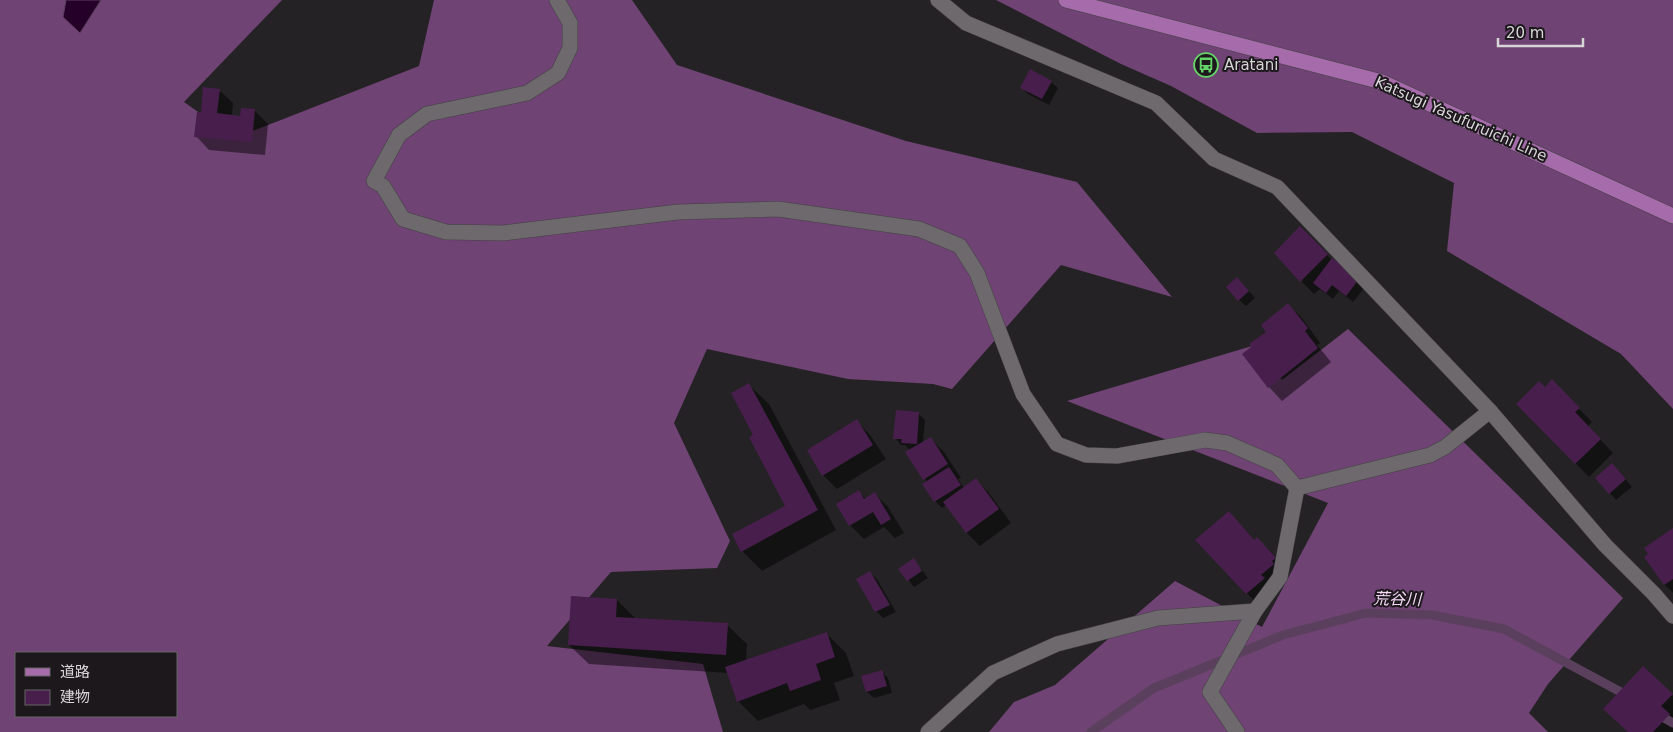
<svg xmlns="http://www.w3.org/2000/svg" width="1673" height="732" viewBox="0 0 1673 732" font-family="'DejaVu Sans','Noto Sans JP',sans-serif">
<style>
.forest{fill:#6f4373;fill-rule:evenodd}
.water{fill:#250029;stroke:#5b405e}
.shadow{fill:#0007}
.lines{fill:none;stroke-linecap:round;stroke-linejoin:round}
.stream{stroke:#5b405e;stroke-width:9}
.building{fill:#481f4c}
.minor-casing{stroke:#434043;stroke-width:16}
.major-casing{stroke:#434043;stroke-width:16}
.minor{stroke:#6d696d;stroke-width:15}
.major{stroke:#a66bab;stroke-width:15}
.labels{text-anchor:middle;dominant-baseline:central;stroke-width:4;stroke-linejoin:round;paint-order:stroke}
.poi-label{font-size:15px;fill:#d8d5d8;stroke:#1c181c;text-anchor:start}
.street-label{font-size:15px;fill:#d8d5d8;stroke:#1c181c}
.water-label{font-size:16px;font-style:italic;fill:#f5d9f6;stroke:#1c181c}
</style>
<rect width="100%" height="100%" fill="#252225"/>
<!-- forest -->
<g class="forest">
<path d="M0 0H282L184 102 235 138 419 66 434 0H632L677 65 906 141 1077 182 1172 297 1061 265 952 389 933 384 848 379 707 349 674 423 730 541 717 568 611 572 547 646 703 664 723 732H0ZM16 653H176V716H16Z"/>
<path d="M996 0H1673V409L1621 354 1447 251 1454 183 1352 132 1257 133 1171 86 1121 64Z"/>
<path d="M1348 329 1623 598 1548 684 1529 713 1548 732H989L1014 702 1055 685 1175 581 1262 627 1328 503 1067 401 1252 346 1282 380Z"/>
</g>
<!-- water -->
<path class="water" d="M66 0H101L80 33 63 17Z"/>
<!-- shadow -->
<g class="shadow">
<path d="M1051 82 1058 88 1049 105 1028 94 1022 88Z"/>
<path d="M219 90 233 103 232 116 241 117 255 111 268 124 265 155 209 150 196 136 202 113Z"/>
<path d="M1300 228 1332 260 1365 287 1353 302 1339 291 1333 299 1320 289 1314 294 1302 282 1303 280H1300Z"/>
<path d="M1237 278 1255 298 1246 306 1239 300Z"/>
<path d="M1288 305 1302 318 1320 343 1317 345 1331 362 1282 401 1269 387 1252 347 1268 332Z"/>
<path d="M1552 381 1592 422 1588 426 1613 453 1589 477 1518 404 1545 388Z"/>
<path d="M749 385 769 404 836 530 762 571 742 551 787 506 755 435Z"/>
<path d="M918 413 925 420 923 443 930 438 944 452 961 478 958 479 964 488 975 479 989 493 1011 523 980 546 967 533 946 505 942 508 935 501 924 484 927 482 907 453 911 451 905 445H901L895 438Z"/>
<path d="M857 421 870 435 886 459 837 489 823 475 809 450Z"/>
<path d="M1619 471 1632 487 1616 500 1610 493Z"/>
<path d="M859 492 866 499 875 494 888 507 904 533 895 538 884 527 864 539 850 525Z"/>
<path d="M1673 530V593L1665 585 1646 558Z"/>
<path d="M1271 552 1288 572 1260 607 1247 593Z"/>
<path d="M914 560 928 578 914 587 900 569Z"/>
<path d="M870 573 877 579 896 612 883 618 876 611 858 580Z"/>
<path d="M617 600 636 619 727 625 747 644 746 661 826 633 846 653 854 676 834 683 840 700 810 710 804 704 758 721 738 701 728 673 589 664 569 645Z"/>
<path d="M1643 668 1673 696V732H1628Z"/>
<path d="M881 672 888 678 892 693 874 698 867 692 863 677Z"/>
</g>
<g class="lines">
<!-- stream -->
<g class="stream">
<path d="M1656 713 1673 723"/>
<path d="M1091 732 1154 688 1283 635 1366 613 1432 615 1504 629 1630 697"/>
</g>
</g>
<!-- building -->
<g class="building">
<path d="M1030 69 1052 81 1042 99 1020 88Z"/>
<path d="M203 87 220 89 217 113 240 116 241 108 255 109 252 142 194 137 197 112H201Z"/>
<path d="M1300 226 1328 254 1300 282 1274 253Z"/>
<path d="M1332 258 1359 279 1346 296 1332 285 1326 293 1313 283Z"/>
<path d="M1237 277 1249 291 1238 301 1226 287Z"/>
<path d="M1288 303 1308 328 1305 331 1318 348 1268 388 1242 354 1251 347 1249 344 1266 332 1261 325Z"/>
<path d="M1552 379 1580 408 1575 412 1601 439 1575 464 1516 404 1539 381 1545 387Z"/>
<path d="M749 383 818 510 741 552 732 534 785 506 749 437 753 435 731 393Z"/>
<path d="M896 410 919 412 917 444 901 443 902 439H893Z"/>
<path d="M857 419 873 445 822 476 807 450Z"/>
<path d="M931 437 948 464 923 480 905 452Z"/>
<path d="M1612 463 1626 479 1609 494 1595 478Z"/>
<path d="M949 467 961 485 934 502 922 484Z"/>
<path d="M976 478 999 509 966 533 943 502Z"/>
<path d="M859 490 864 499 875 492 891 519 881 525 873 512 849 526 836 504Z"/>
<path d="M1229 511 1254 540 1257 537 1276 558 1272 561 1274 564 1261 575 1265 578 1246 594 1195 540Z"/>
<path d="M1673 528V579L1664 585 1644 557 1648 554 1644 548Z"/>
<path d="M914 558 922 571 907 581 898 569Z"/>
<path d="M870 571 890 605 875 612 856 579Z"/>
<path d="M571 596 617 599 616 617 728 623 726 655 568 645Z"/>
<path d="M827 632 835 657 816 664 821 680 790 691 787 683 737 702 725 667Z"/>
<path d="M1643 666 1673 694 1661 706 1670 714 1653 732H1628L1603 709Z"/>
<path d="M882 670 887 686 866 692 861 676Z"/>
</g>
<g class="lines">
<!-- minor casing -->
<g class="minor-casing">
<g id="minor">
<path d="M557 0 570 23V48L558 73 527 93 427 114 399 135 374 181 383 186 403 219 446 232 503 233 678 212 778 209 919 229 960 246 977 273 1023 394 1057 444 1086 455 1117 456 1205 440 1227 443 1277 465 1297 488"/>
<path d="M938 0 966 23 1156 103 1214 159 1277 187 1490 411 1605 545 1654 594 1673 616"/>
<path d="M1297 488 1430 455 1445 447 1490 411"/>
<path d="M928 732 993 673 1057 644 1158 618 1255 611"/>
<path d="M1237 732 1210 692 1255 611 1280 577 1297 488"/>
</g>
</g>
<!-- major casing -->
<g class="major-casing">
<path id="major" d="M1066 0 1382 82 1673 216"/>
</g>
<!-- minor -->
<use href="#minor" class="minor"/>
<!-- major -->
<use href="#major" class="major"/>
</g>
<!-- icons -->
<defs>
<g id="bus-ring" transform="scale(1.25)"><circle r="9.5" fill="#1c181c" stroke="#64d468" stroke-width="1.5"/><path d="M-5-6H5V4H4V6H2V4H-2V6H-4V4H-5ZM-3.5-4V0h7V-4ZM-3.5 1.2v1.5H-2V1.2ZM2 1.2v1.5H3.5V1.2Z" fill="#64d468"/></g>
</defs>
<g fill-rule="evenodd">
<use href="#bus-ring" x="1206" y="65"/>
</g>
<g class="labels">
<!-- poi labels -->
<g class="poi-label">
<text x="1224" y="65">Aratani</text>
</g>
<!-- street labels -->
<g class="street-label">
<text transform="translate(1461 119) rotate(24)">Katsugi Yasufuruichi Line</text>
</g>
<!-- water labels -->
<g class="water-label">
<text transform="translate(1397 599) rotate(1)">荒谷川</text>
</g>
</g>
<!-- legend -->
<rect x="15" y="652" width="162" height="65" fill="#1c181c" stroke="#676467"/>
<rect x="25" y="668" width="25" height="8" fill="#a66bab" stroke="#676467"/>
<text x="60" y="677" font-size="15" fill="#d8d5d8">道路</text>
<rect x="25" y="690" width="25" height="15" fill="#481f4c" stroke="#676467"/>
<text x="60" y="702" font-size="15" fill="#d8d5d8">建物</text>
<!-- scale -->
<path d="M1498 38v8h85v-8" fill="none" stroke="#d8d5d8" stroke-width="2.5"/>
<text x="1506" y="38" font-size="15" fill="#d8d5d8" stroke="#1c181c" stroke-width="4" paint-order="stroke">20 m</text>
</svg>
